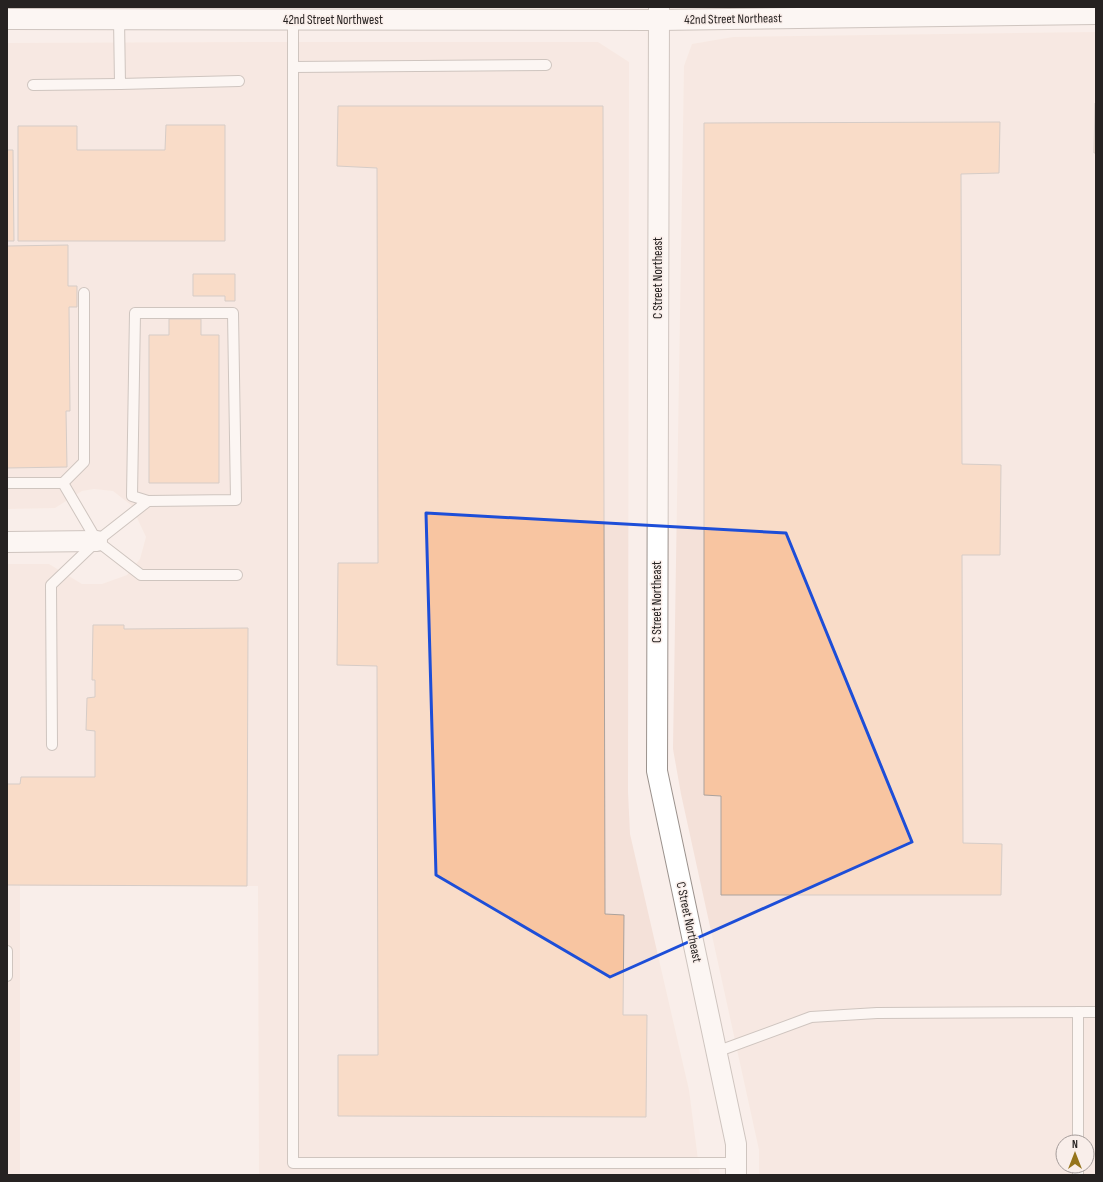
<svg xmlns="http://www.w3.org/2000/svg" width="1103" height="1182" viewBox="0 0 1103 1182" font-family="'Sofia Sans Condensed',sans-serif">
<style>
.built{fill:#f4e1d9;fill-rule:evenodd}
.building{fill:#f8c5a1;stroke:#aba29d}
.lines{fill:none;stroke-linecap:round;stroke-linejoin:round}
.lane-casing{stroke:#9b928d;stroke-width:12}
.street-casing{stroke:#9b928d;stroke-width:22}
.lane{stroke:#fff;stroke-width:10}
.street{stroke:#fff;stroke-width:20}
.marked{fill:none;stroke:#1d4ed8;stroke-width:3;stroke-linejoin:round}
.labels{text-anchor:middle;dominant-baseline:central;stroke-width:3;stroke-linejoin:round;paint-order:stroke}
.street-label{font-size:13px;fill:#262221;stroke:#f9eeea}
</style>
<rect width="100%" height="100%" fill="#f9eeea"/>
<!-- built -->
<g class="built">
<path d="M1096 32V1175H759V1150L681 794 673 749 684 66 692 44 733 37ZM1063 1142H1087V1166H1063Z"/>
<path d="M258 42H598L629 62 628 792 630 834 689 1090 700 1175H259L258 886H20V1175H7V564H49L82 584H102L127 575 140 559 146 537 131 505 113 491 94 489 82 491 55 508 7 509V43Z"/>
</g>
<!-- building -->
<g class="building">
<path d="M1095 103H1096V153H1094Z"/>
<path d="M338 106H603L605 914 624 915 623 1015H647L646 1117 338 1116V1055H378L377 666 337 665 338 563H378L377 168 337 166Z"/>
<path d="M1000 122 999 173 961 174 962 464 1001 465 1000 555H962L963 843 1002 844 1001 895H721V796L704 795V123Z"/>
<path d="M166 125H225V241H18V126H77V150H165Z"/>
<path d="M7 150H13L14 241H7Z"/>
<path d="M68 245V286H77V307H69L70 411H66L67 467 7 468V246Z"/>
<path d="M193 274H235V301H225V296H193Z"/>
<path d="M169 319H201V335H219V483H149V335H169Z"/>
<path d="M93 625H124V629L248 628 247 886 7 885V784H20L21 777H95V731L86 730 87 698 95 697V680H92Z"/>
</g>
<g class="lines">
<!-- lane casing -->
<g class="lane-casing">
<g id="lane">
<path d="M119 19 120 84 239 81"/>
<path d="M293 20V1163H736"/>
<path d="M293 67 546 65"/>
<path d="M33 85 120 84"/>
<path d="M7 483H63L97 541 141 575H237"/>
<path d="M63 483 84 462V293"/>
<path d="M52 745 51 585 97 541 148 501 236 500 233 313H135L132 496 148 501"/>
<path d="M7 951V976"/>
<path d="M1078 1012V1142"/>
<path d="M716 1052 811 1017 877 1013 1096 1012"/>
<path d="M1078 1166V1175"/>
</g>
</g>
<!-- street casing -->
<g class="street-casing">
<g id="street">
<path d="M659 7 657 771 736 1144V1175"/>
<path d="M7 19 659 20 1096 14"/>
<path d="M7 542 97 541"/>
</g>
</g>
<!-- lane -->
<use href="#lane" class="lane"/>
<!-- street -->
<use href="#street" class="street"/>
</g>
<!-- marked area -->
<path d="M0 0H1103V1182H0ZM426 513 786 533 912 842 610 977 436 875Z" fill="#f9eeea" fill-opacity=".55" fill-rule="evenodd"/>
<path class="marked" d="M426 513 786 533 912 842 610 977 436 875Z"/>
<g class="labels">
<!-- street labels -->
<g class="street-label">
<text transform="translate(733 19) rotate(-1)">42nd Street Northeast</text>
<text x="333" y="20">42nd Street Northwest</text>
<text transform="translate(658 278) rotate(-90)">C Street Northeast</text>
<text transform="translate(657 602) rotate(-90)">C Street Northeast</text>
<text transform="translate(689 922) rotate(78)">C Street Northeast</text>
</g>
</g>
<!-- border -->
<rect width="1103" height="1182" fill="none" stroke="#262221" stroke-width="16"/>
<!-- north arrow -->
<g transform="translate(1075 1154)"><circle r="19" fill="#f9eeea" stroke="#a59c9a"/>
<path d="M0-3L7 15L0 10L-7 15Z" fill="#95741c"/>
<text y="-6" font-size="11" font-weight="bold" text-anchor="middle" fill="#262221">N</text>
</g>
</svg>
